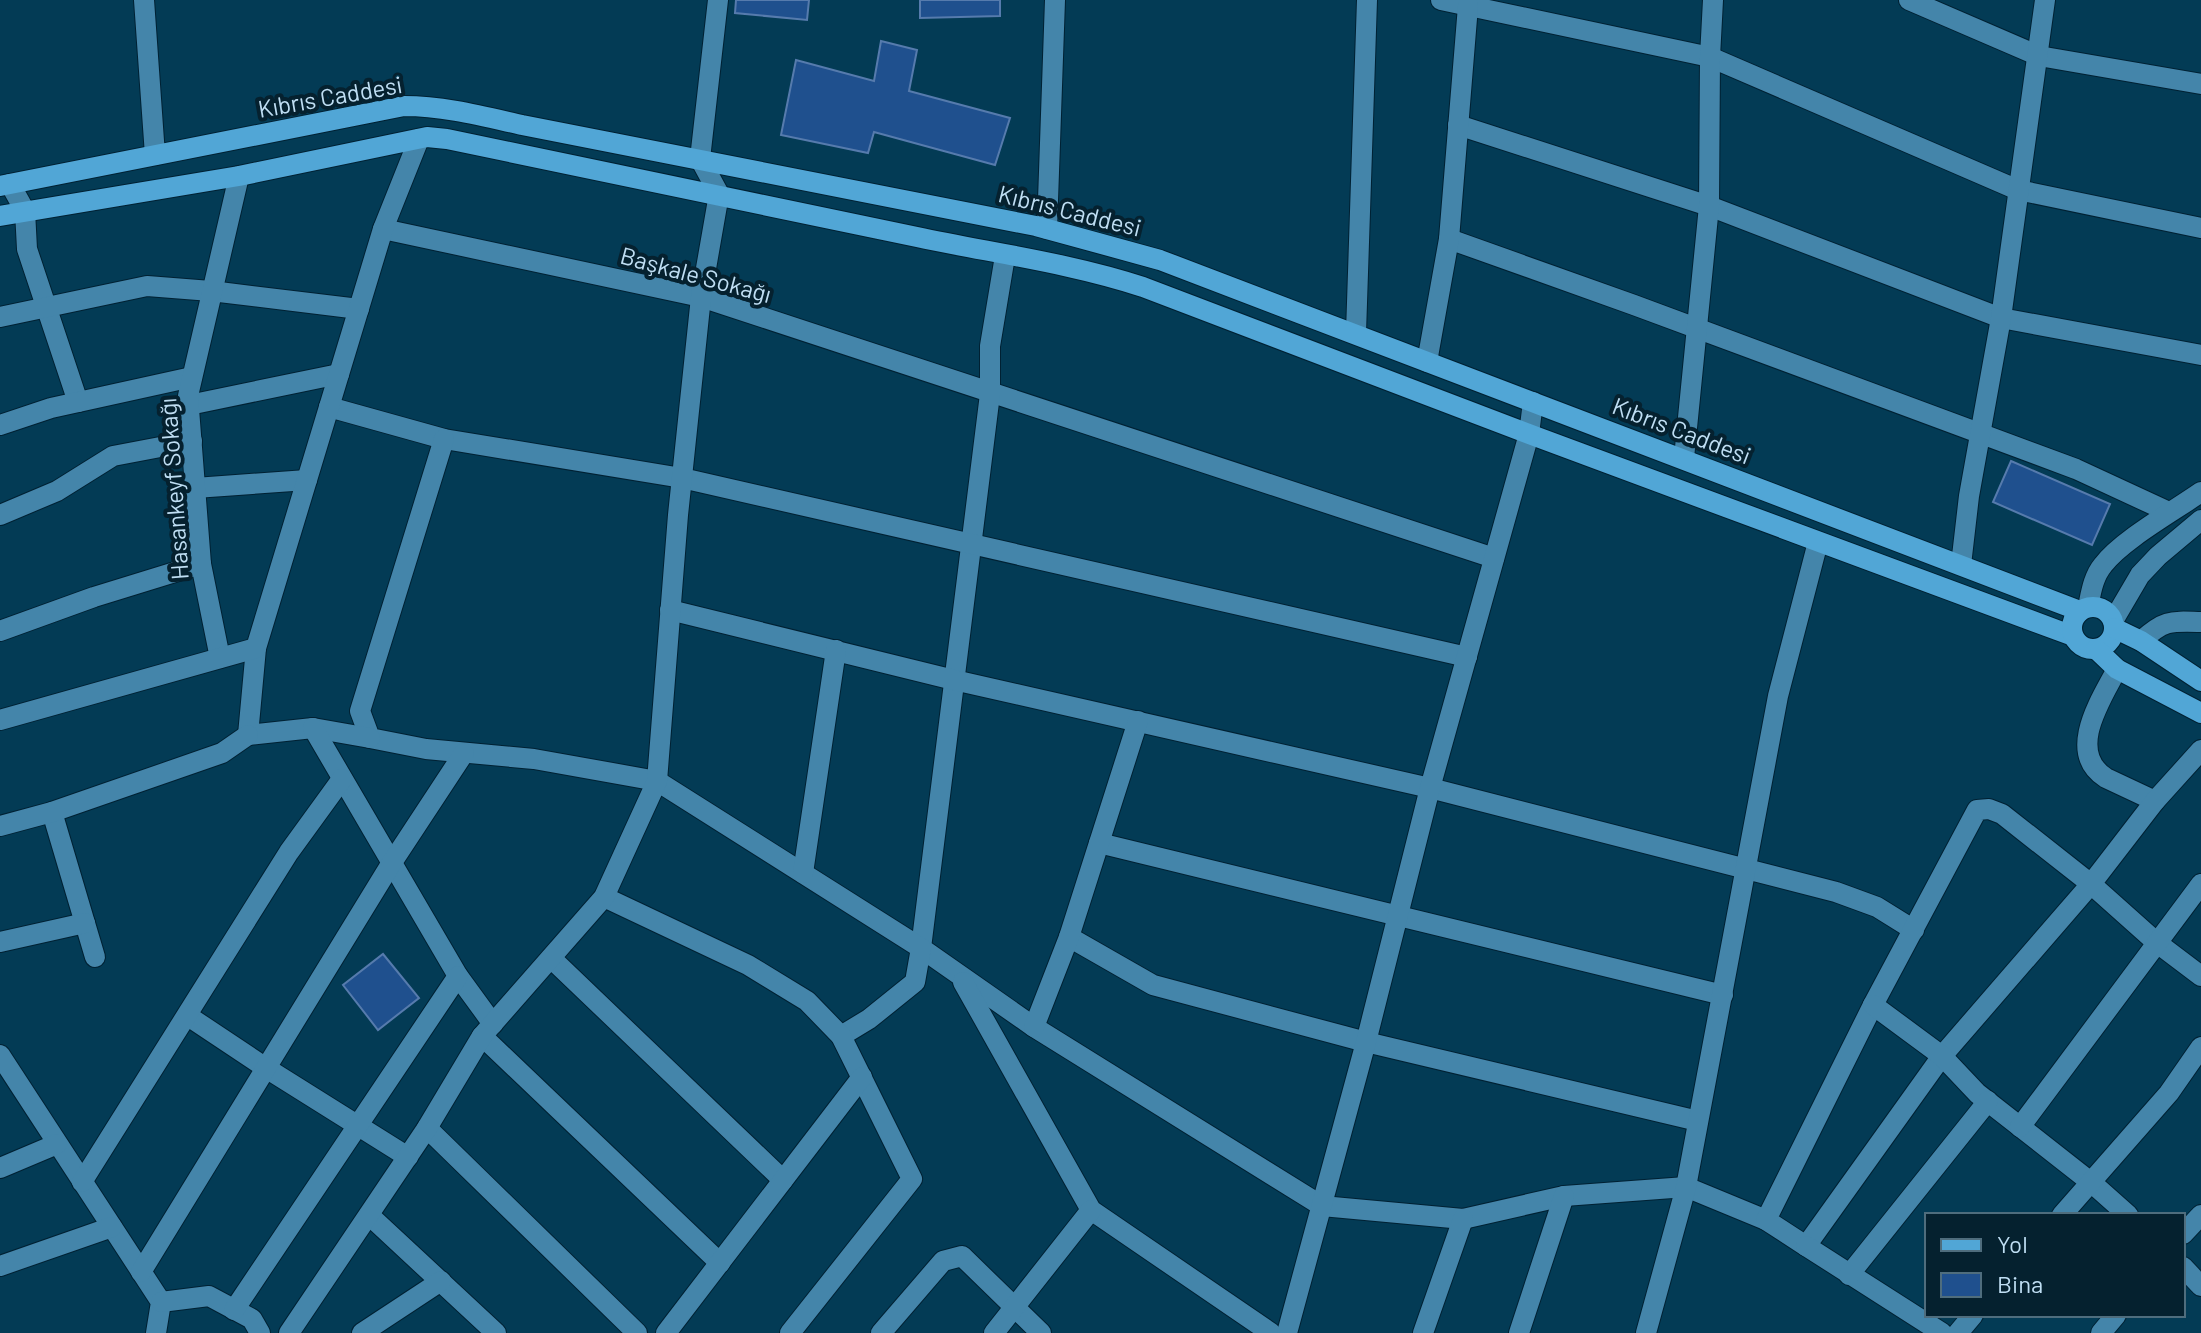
<svg xmlns="http://www.w3.org/2000/svg" width="2201" height="1333" viewBox="0 0 2201 1333" font-family="Barlow,sans-serif">
<style>
.building{fill:#1f508e;stroke:#567bad;stroke-width:2}
.lines{fill:none;stroke-linecap:round;stroke-linejoin:round}
.minor-casing{stroke:#002133;stroke-width:22}
.major-casing{stroke:#002133;stroke-width:22}
.minor{stroke:#4485aa;stroke-width:20}
.major{stroke:#51a6d6;stroke-width:20}
.labels{text-anchor:middle;dominant-baseline:central;stroke-width:8;stroke-linejoin:round;paint-order:stroke}
.street-label{font-size:24px;fill:#bfdef3;stroke:#05212f}
</style>
<rect width="100%" height="100%" fill="#033b55"/>
<!-- building -->
<g class="building">
<path d="M736 0H809L807 20 735 13Z"/>
<path d="M920 0H1000V16L920 18Z"/>
<path d="M881 41 917 50 909 91 1010 118 995 165 874 132 868 153 781 135 796 60 874 81Z"/>
<path d="M2011 461 2110 504 2092 545 1993 502Z"/>
<path d="M383 954 419 998 378 1030 343 985Z"/>
</g>
<g class="lines">
<!-- minor casing -->
<g class="minor-casing">
<g id="minor">
<path d="M144 0 155 155"/>
<path d="M1441 0 1710 57 2018 190 2201 228"/>
<path d="M1909 0 2039 56 2201 84"/>
<path d="M1458 125 1709 206 2001 318 2201 355"/>
<path d="M10 184 25 211 27 249 78 402"/>
<path d="M383 229 701 297 1494 558"/>
<path d="M1047 229 1055 0"/>
<path d="M1449 239 1634 305 2076 469 2169 512"/>
<path d="M1005 256 990 346V394L921 948 1034 1027 1322 1206 1463 1219 1564 1196 1686 1187 1766 1220"/>
<path d="M0 317 147 286 211 291 359 309"/>
<path d="M1356 333 1367 0"/>
<path d="M1427 362 1449 239 1468 6"/>
<path d="M189 405 339 374"/>
<path d="M329 407 444 439 682 478 1467 657"/>
<path d="M0 425 51 408 192 377"/>
<path d="M444 439 360 711 370 738 426 749 534 759 657 781 921 948 915 982 869 1019 841 1036"/>
<path d="M1684 458 1709 206 1710 57 1713 0"/>
<path d="M195 488 307 480"/>
<path d="M0 515 57 491 113 456 192 441"/>
<path d="M1961 565 1969 496 2001 318 2045 0"/>
<path d="M2088 607C2091 593 2093 577 2103 565 2122 540 2174 511 2201 492"/>
<path d="M670 610 954 680 1430 788 1836 892 1877 907 1914 930"/>
<path d="M2113 621 2140 575 2158 556 2201 520"/>
<path d="M0 631 94 597 201 564"/>
<path d="M2141 641C2164 620 2170 621 2201 622"/>
<path d="M256 648 248 735 313 728 370 738"/>
<path d="M220 658 201 564 188 396 239 176"/>
<path d="M2117 669C2102 698 2065 752 2106 778L2155 801"/>
<path d="M0 720 256 648 383 229 419 139"/>
<path d="M313 728 458 976 493 1024"/>
<path d="M2201 750 2155 801 2091 884 1942 1056 1806 1246 1766 1220 1873 1005 1977 810 1989 809 2002 814 2091 884 2156 942 2201 976"/>
<path d="M52 812 95 957"/>
<path d="M0 826 52 812 222 753 248 735"/>
<path d="M1099 843 1723 995"/>
<path d="M803 873 836 650"/>
<path d="M604 897 748 965 807 1001 841 1036 912 1179 790 1333"/>
<path d="M1069 937 1153 985 1366 1042 1698 1121"/>
<path d="M0 942 85 923"/>
<path d="M551 958 783 1180"/>
<path d="M963 982 1091 1210 1271 1333"/>
<path d="M1873 1005 1942 1056 1977 1093 2092 1183 2128 1215"/>
<path d="M188 1016 266 1068 408 1157"/>
<path d="M1034 1027 1069 937 1138 721"/>
<path d="M482 1036 720 1263"/>
<path d="M0 1055 161 1302 156 1333"/>
<path d="M2020 1127 2201 884"/>
<path d="M427 1128 637 1333"/>
<path d="M0 1168 57 1144"/>
<path d="M82 1182 289 852 342 779"/>
<path d="M369 1215 496 1333"/>
<path d="M2062 1215 2169 1093 2201 1047"/>
<path d="M2183 1234 2201 1215"/>
<path d="M1806 1246 1942 1333"/>
<path d="M0 1266 112 1227"/>
<path d="M2183 1267 2201 1286"/>
<path d="M141 1272 391 864 464 753"/>
<path d="M1849 1275 1988 1101"/>
<path d="M161 1302 209 1296 252 1319 260 1333"/>
<path d="M234 1310 458 976"/>
<path d="M289 1333 427 1128 482 1036 604 897 657 781 678 515 701 297 719 194 700 159 718 0"/>
<path d="M362 1333 441 1281"/>
<path d="M666 1333 862 1077"/>
<path d="M881 1333 943 1261 962 1256 1041 1333"/>
<path d="M994 1333 1091 1210"/>
<path d="M1287 1333 1366 1042 1430 788 1529 434 1533 402"/>
<path d="M1423 1333 1463 1219"/>
<path d="M1519 1333 1564 1196"/>
<path d="M1646 1333 1686 1187 1778 696 1818 542"/>
<path d="M1958 1333 1973 1315"/>
<path d="M2101 1333 2116 1315"/>
</g>
</g>
<!-- major casing -->
<g class="major-casing">
<g id="major">
<path d="M0 186 404 106C444 106 482 116 522 125L1036 226 1160 260 2080 611"/>
<path d="M0 216 239 176 427 137 447 139C604 171 761 203 917 237 992 253 1070 263 1143 287L1529 434 2073 636"/>
<circle cx="2093" cy="628" r="21"/>
<path d="M2114 628 2141 641 2201 681"/>
<path d="M2096 649 2117 669 2201 713"/>
</g>
</g>
<!-- minor -->
<use href="#minor" class="minor"/>
<!-- major -->
<use href="#major" class="major"/>
</g>
<g class="labels">
<!-- street labels -->
<g class="street-label">
<text transform="translate(330 96) rotate(-10)">Kıbrıs Caddesi</text>
<text transform="translate(1070 210) rotate(14)">Kıbrıs Caddesi</text>
<text transform="translate(696 274) rotate(15)">Başkale Sokağı</text>
<text transform="translate(1682 430) rotate(21)">Kıbrıs Caddesi</text>
<text transform="translate(173 489) rotate(-94)">Hasankeyf Sokağı</text>
</g>
</g>
<!-- legend -->
<rect x="1925" y="1213" width="260" height="104" fill="#05212f" stroke="#4f6d7d" stroke-width="2"/>
<rect x="1941" y="1239" width="40" height="12" fill="#51a6d6" stroke="#4f6d7d" stroke-width="2"/>
<text x="1997" y="1253" font-size="24" fill="#bfdef3">Yol</text>
<rect x="1941" y="1273" width="40" height="24" fill="#1f508e" stroke="#4f6d7d" stroke-width="2"/>
<text x="1997" y="1293" font-size="24" fill="#bfdef3">Bina</text>
</svg>
